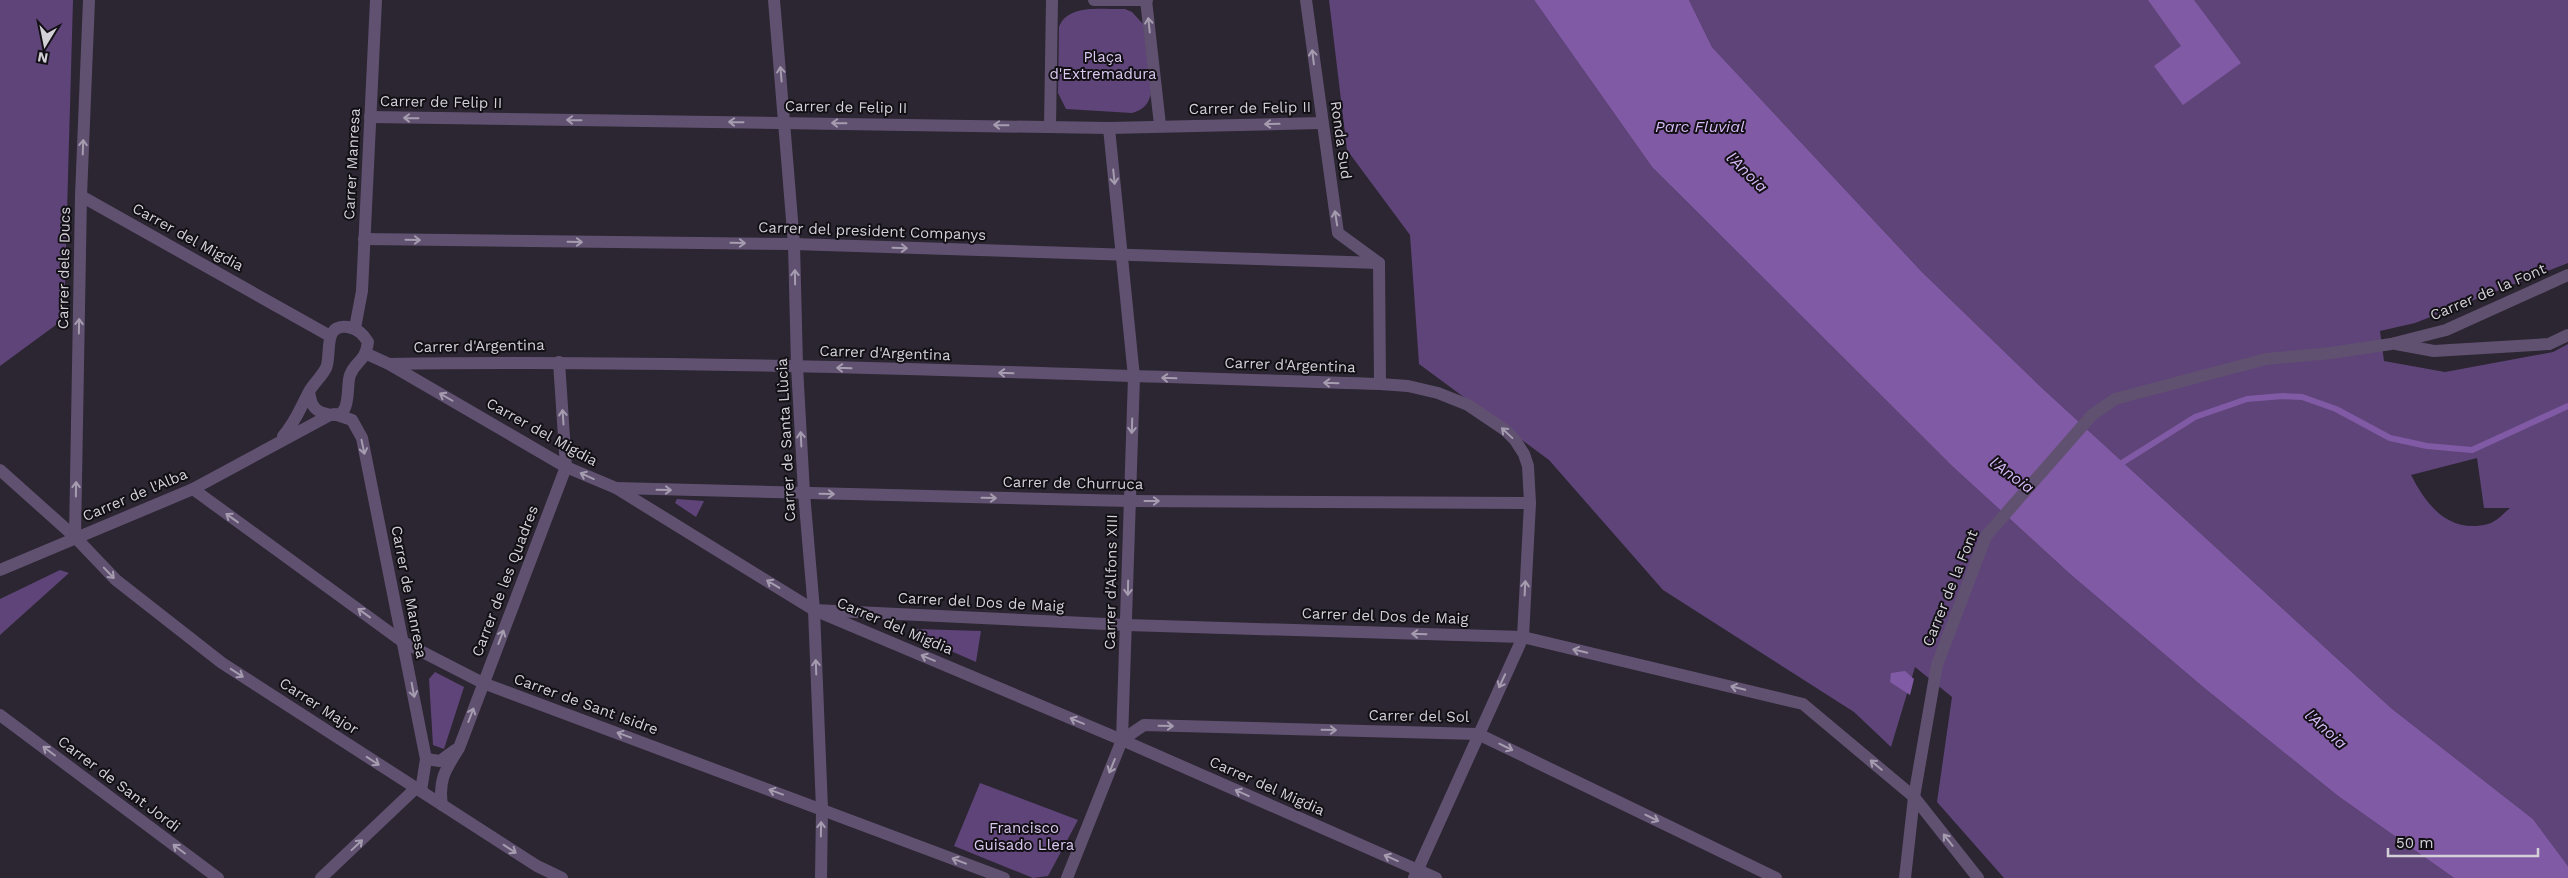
<svg xmlns="http://www.w3.org/2000/svg" width="2568" height="878" viewBox="0 0 2568 878" font-family="'Work Sans',sans-serif">
<style>
.green{fill:#5f4479;fill-rule:evenodd}
.water{fill:#805aa5}
.lines{fill:none;stroke-linecap:round;stroke-linejoin:round}
.stream{stroke:#805aa5;stroke-width:6}
.street{stroke:#605171;stroke-width:12}
.oneway{stroke:#a59daf}
.labels{text-anchor:middle;dominant-baseline:central;stroke-width:4;stroke-linejoin:round;paint-order:stroke}
.park-label{font-size:15px;fill:#dcc9f2;stroke:#131015}
.street-label{font-size:15px;fill:#d3d0d8;stroke:#131015}
.water-label{font-size:16px;font-style:italic;fill:#d6b9f6;stroke:#131015}
</style>
<rect width="100%" height="100%" fill="#2b2631"/>
<!-- green -->
<g class="green">
<path d="M0 0H73L64 319 0 366Z"/>
<path d="M1329 0H1534L1652 167 1952 466 2070 574 2203 687 2338 796 2454 878H2004L1937 802 1952 697 1915 667 1891 747 1854 712 1663 590 1549 460 1419 364 1410 235 1347 150Z"/>
<path d="M1689 0H2568V263L2415 323 2380 331 2384 361 2445 372 2553 352 2568 344V866L2533 819 2391 708 2042 388 1922 272 1712 47ZM2477 458 2484 508H2510C2504 513 2496 522 2488 524 2449 534 2427 506 2411 475Z"/>
<path d="M1125 9 1132 12 1143 24 1151 94C1148 105 1143 110 1132 113L1066 109 1058 93 1059 27C1068 3 1104 10 1125 9Z"/>
<path d="M677 499 704 501 696 517 675 503Z"/>
<path d="M60 570 69 573 0 635V599Z"/>
<path d="M917 629 981 631 976 662 917 636Z"/>
<path d="M435 672 464 687 444 749 433 745 429 679Z"/>
<path d="M980 783 1078 820 1048 876 1033 878 954 846Z"/>
</g>
<!-- water -->
<g class="water">
<path d="M1534 0H1689L1712 47 1922 272 2042 388 2391 708 2533 819 2568 866V878H2454L2338 796 2203 687 2070 574 1952 466 1652 167Z"/>
<path d="M2148 0H2194L2241 63 2183 105 2154 66 2181 46Z"/>
<path d="M1905 671 1914 679 1910 695 1890 682 1891 673Z"/>
</g>
<g class="lines">
<!-- stream -->
<path class="stream" d="M2117 466 2195 417 2247 399 2283 396 2302 397 2336 409 2390 438 2427 446 2472 450 2568 406"/>
<!-- street -->
<g class="street">
<path d="M774 0 794 244 797 366 804 493 814 610 822 809 821 878"/>
<path d="M1094 0H1147"/>
<path d="M1146 0 1160 125"/>
<path d="M1306 0 1338 233 1379 263"/>
<path d="M370 117 1109 128 1321 123"/>
<path d="M1050 126 1052 0"/>
<path d="M81 196 330 336"/>
<path d="M364 239 794 244 1379 263"/>
<path d="M1379 263 1380 384"/>
<path d="M355 328 362 291 376 0"/>
<path d="M2396 344 2434 351 2549 344 2568 335"/>
<path d="M367 354 389 364 566 467 616 488 814 610 1122 740 1436 878"/>
<path d="M389 364C719 359 1050 374 1380 384L1408 386 1438 393 1468 405 1505 430 1515 440 1524 454 1528 466 1530 503 1523 637 1414 878"/>
<path d="M334 414 352 420 362 438 426 759 421 791"/>
<path d="M283 436C296 422 301 406 310 390 315 382 322 376 326 368 332 355 322 323 348 327 358 329 363 334 368 342 365 363 356 360 350 375 345 388 355 424 323 413 312 409 311 402 309 392"/>
<path d="M0 470 75 537 116 580 222 663 537 866 562 878"/>
<path d="M616 488 1129 501 1530 503"/>
<path d="M193 489 403 642 483 683 1004 878"/>
<path d="M75 537 81 196 89 0"/>
<path d="M0 570 193 489 330 415"/>
<path d="M814 610 1127 625 1523 637 1803 704 1914 797 1978 878"/>
<path d="M0 715 218 878"/>
<path d="M1122 740 1144 725 1478 734 1776 878"/>
<path d="M426 759 440 761 455 750"/>
<path d="M442 805C438 779 446 769 459 748L566 467 559 362"/>
<path d="M321 878 416 788"/>
<path d="M1067 878 1122 740 1134 377 1109 128"/>
<path d="M1905 878 1914 797 1937 665 1986 536 2092 415 2115 399 2266 359 2331 353 2391 344 2446 330 2568 275"/>
</g>
</g>
<!-- one-way arrows -->
<defs><path id="oneway-shaft" d="M-6 0H5M1.5-3L5.5 0L1.5 3" fill="none" stroke-width="1.6" stroke-linecap="round" stroke-linejoin="round" transform="scale(1.25)"/></defs>
<g class="oneway">
<use href="#oneway-shaft" transform="translate(1149 25) rotate(-96)"/>
<use href="#oneway-shaft" transform="translate(1313 57) rotate(-97)"/>
<use href="#oneway-shaft" transform="translate(781 74) rotate(-95)"/>
<use href="#oneway-shaft" transform="translate(411 118) rotate(-179)"/>
<use href="#oneway-shaft" transform="translate(574 120) rotate(-179)"/>
<use href="#oneway-shaft" transform="translate(736 122) rotate(-179)"/>
<use href="#oneway-shaft" transform="translate(839 123) rotate(-179)"/>
<use href="#oneway-shaft" transform="translate(1272 124) rotate(179)"/>
<use href="#oneway-shaft" transform="translate(1001 125) rotate(-179)"/>
<use href="#oneway-shaft" transform="translate(83 147) rotate(-88)"/>
<use href="#oneway-shaft" transform="translate(1114 177) rotate(84)"/>
<use href="#oneway-shaft" transform="translate(1336 218) rotate(-99)"/>
<use href="#oneway-shaft" transform="translate(413 240) rotate(1)"/>
<use href="#oneway-shaft" transform="translate(575 242) rotate(1)"/>
<use href="#oneway-shaft" transform="translate(738 243) rotate(1)"/>
<use href="#oneway-shaft" transform="translate(900 248) rotate(2)"/>
<use href="#oneway-shaft" transform="translate(795 277) rotate(-91)"/>
<use href="#oneway-shaft" transform="translate(79 326) rotate(-89)"/>
<use href="#oneway-shaft" transform="translate(844 368) rotate(-178)"/>
<use href="#oneway-shaft" transform="translate(1006 373) rotate(-178)"/>
<use href="#oneway-shaft" transform="translate(1169 378) rotate(-178)"/>
<use href="#oneway-shaft" transform="translate(1331 383) rotate(-178)"/>
<use href="#oneway-shaft" transform="translate(446 397) rotate(-150)"/>
<use href="#oneway-shaft" transform="translate(563 417) rotate(-94)"/>
<use href="#oneway-shaft" transform="translate(1132 426) rotate(92)"/>
<use href="#oneway-shaft" transform="translate(1507 433) rotate(-137)"/>
<use href="#oneway-shaft" transform="translate(801 439) rotate(-93)"/>
<use href="#oneway-shaft" transform="translate(363 447) rotate(78)"/>
<use href="#oneway-shaft" transform="translate(587 476) rotate(-156)"/>
<use href="#oneway-shaft" transform="translate(76 489) rotate(-89)"/>
<use href="#oneway-shaft" transform="translate(664 490) rotate(1)"/>
<use href="#oneway-shaft" transform="translate(827 494) rotate(1)"/>
<use href="#oneway-shaft" transform="translate(989 498) rotate(1)"/>
<use href="#oneway-shaft" transform="translate(1152 501)"/>
<use href="#oneway-shaft" transform="translate(232 518) rotate(-144)"/>
<use href="#oneway-shaft" transform="translate(109 573) rotate(46)"/>
<use href="#oneway-shaft" transform="translate(773 584) rotate(-149)"/>
<use href="#oneway-shaft" transform="translate(1128 588) rotate(91)"/>
<use href="#oneway-shaft" transform="translate(1525 588) rotate(-87)"/>
<use href="#oneway-shaft" transform="translate(364 613) rotate(-144)"/>
<use href="#oneway-shaft" transform="translate(1419 634) rotate(-178)"/>
<use href="#oneway-shaft" transform="translate(501 637) rotate(-69)"/>
<use href="#oneway-shaft" transform="translate(1580 651) rotate(-167)"/>
<use href="#oneway-shaft" transform="translate(928 658) rotate(-157)"/>
<use href="#oneway-shaft" transform="translate(816 667) rotate(-92)"/>
<use href="#oneway-shaft" transform="translate(237 673) rotate(33)"/>
<use href="#oneway-shaft" transform="translate(1502 681) rotate(115)"/>
<use href="#oneway-shaft" transform="translate(1738 688) rotate(-167)"/>
<use href="#oneway-shaft" transform="translate(413 690) rotate(79)"/>
<use href="#oneway-shaft" transform="translate(471 715) rotate(-69)"/>
<use href="#oneway-shaft" transform="translate(1077 721) rotate(-157)"/>
<use href="#oneway-shaft" transform="translate(1166 726) rotate(1)"/>
<use href="#oneway-shaft" transform="translate(1329 730) rotate(1)"/>
<use href="#oneway-shaft" transform="translate(624 735) rotate(-160)"/>
<use href="#oneway-shaft" transform="translate(1506 747) rotate(26)"/>
<use href="#oneway-shaft" transform="translate(49 751) rotate(-143)"/>
<use href="#oneway-shaft" transform="translate(373 761) rotate(33)"/>
<use href="#oneway-shaft" transform="translate(1876 765) rotate(-140)"/>
<use href="#oneway-shaft" transform="translate(1112 766) rotate(112)"/>
<use href="#oneway-shaft" transform="translate(776 792) rotate(-160)"/>
<use href="#oneway-shaft" transform="translate(1242 793) rotate(-156)"/>
<use href="#oneway-shaft" transform="translate(1652 818) rotate(26)"/>
<use href="#oneway-shaft" transform="translate(821 829) rotate(-89)"/>
<use href="#oneway-shaft" transform="translate(1948 840) rotate(-128)"/>
<use href="#oneway-shaft" transform="translate(357 845) rotate(-43)"/>
<use href="#oneway-shaft" transform="translate(179 849) rotate(-143)"/>
<use href="#oneway-shaft" transform="translate(510 849) rotate(33)"/>
<use href="#oneway-shaft" transform="translate(1391 858) rotate(-156)"/>
<use href="#oneway-shaft" transform="translate(959 861) rotate(-159)"/>
</g>
<g class="labels">
<!-- park labels -->
<g class="park-label">
<text x="1103" y="57">Plaça<tspan x="1103" dy="17">d'Extremadura</tspan></text>
<text x="1024" y="828">Francisco<tspan x="1024" dy="17">Guisado Llera</tspan></text>
</g>
<!-- street labels -->
<g class="street-label">
<text transform="translate(441 102) rotate(1)">Carrer de Felip II</text>
<text transform="translate(846 107) rotate(1)">Carrer de Felip II</text>
<text transform="translate(1250 108) rotate(-1)">Carrer de Felip II</text>
<text transform="translate(1341 140) rotate(82)">Ronda Sud</text>
<text transform="translate(352 164) rotate(-87)">Carrer Manresa</text>
<text transform="translate(872 231) rotate(2)">Carrer del president Companys</text>
<text transform="translate(188 237) rotate(29)">Carrer del Migdia</text>
<text transform="translate(64 268) rotate(-89)">Carrer dels Ducs</text>
<text transform="translate(2488 292) rotate(-23)">Carrer de la Font</text>
<text transform="translate(479 346) rotate(-1)">Carrer d'Argentina</text>
<text transform="translate(885 353) rotate(2)">Carrer d'Argentina</text>
<text transform="translate(1290 365) rotate(2)">Carrer d'Argentina</text>
<text transform="translate(542 432) rotate(29)">Carrer del Migdia</text>
<text transform="translate(786 440) rotate(-93)">Carrer de Santa Llùcia</text>
<text transform="translate(1073 483) rotate(1)">Carrer de Churruca</text>
<text transform="translate(135 495) rotate(-23)">Carrer de l'Alba</text>
<text transform="translate(505 581) rotate(-69)">Carrer de les Quadres</text>
<text transform="translate(1111 582) rotate(-89)">Carrer d'Alfons XIII</text>
<text transform="translate(1950 588) rotate(-68)">Carrer de la Font</text>
<text transform="translate(409 592) rotate(79)">Carrer de Manresa</text>
<text transform="translate(981 602) rotate(3)">Carrer del Dos de Maig</text>
<text transform="translate(1385 616) rotate(2)">Carrer del Dos de Maig</text>
<text transform="translate(895 626) rotate(23)">Carrer del Migdia</text>
<text transform="translate(586 704) rotate(20)">Carrer de Sant Isidre</text>
<text transform="translate(319 706) rotate(33)">Carrer Major</text>
<text transform="translate(1419 716) rotate(1)">Carrer del Sol</text>
<text transform="translate(119 784) rotate(37)">Carrer de Sant Jordi</text>
<text transform="translate(1267 786) rotate(24)">Carrer del Migdia</text>
</g>
<!-- water labels -->
<g class="water-label">
<text x="1700" y="126">Parc Fluvial</text>
<text transform="translate(1747 172) rotate(44)">l'Anoia</text>
<text transform="translate(2012 475) rotate(36)">l'Anoia</text>
<text transform="translate(2326 729) rotate(42)">l'Anoia</text>
</g>
</g>
<!-- north arrow -->
<g transform="translate(45 45) rotate(190)" stroke="#131015" stroke-width="4" paint-order="stroke">
<path d="M0-4L9 19L0 12L-9 19Z" fill="#d3d0d8"/>
<text y="-8" font-size="14" font-weight="bold" text-anchor="middle" fill="#d3d0d8">N</text>
</g>
<!-- scale -->
<path d="M2388 848v8h150v-8" fill="none" stroke="#d3d0d8" stroke-width="2.5"/>
<text x="2396" y="848" font-size="15" fill="#d3d0d8" stroke="#131015" stroke-width="4" paint-order="stroke">50 m</text>
</svg>
